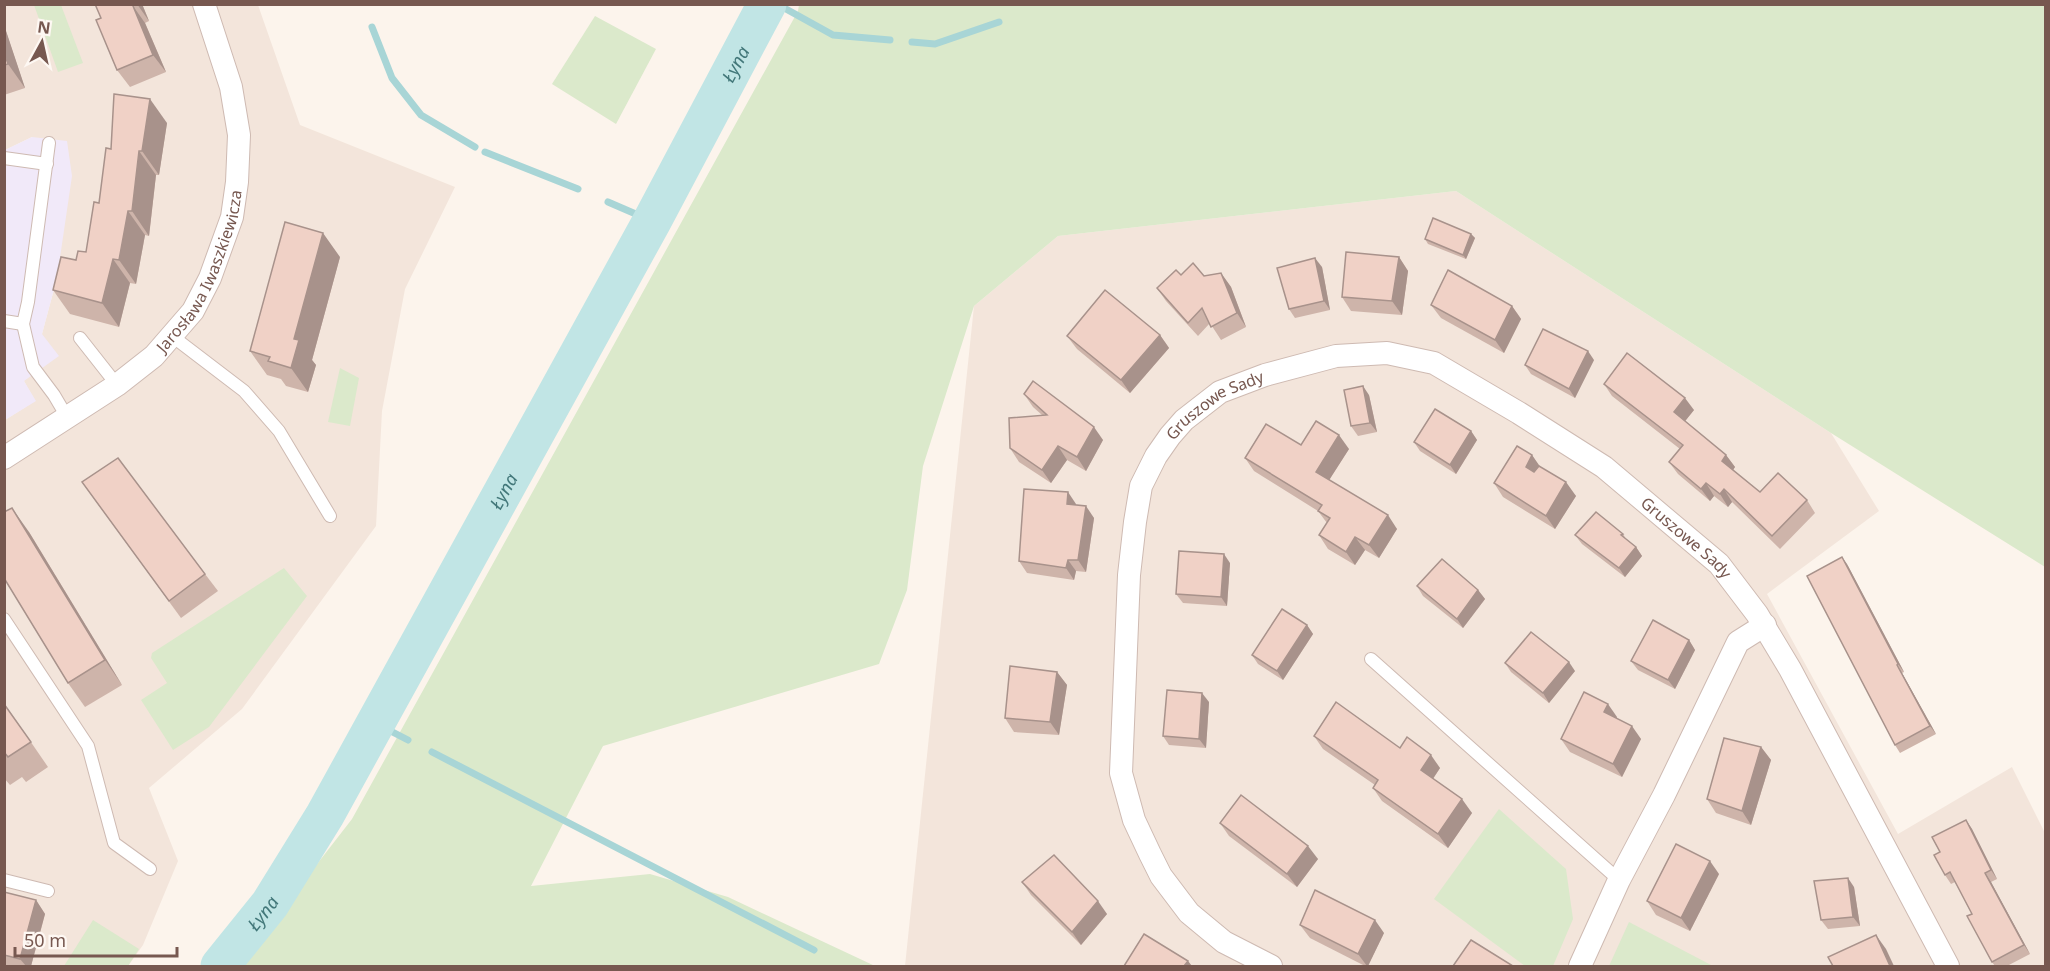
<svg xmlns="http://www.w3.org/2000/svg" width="2050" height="971" viewBox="0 0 2050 971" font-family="'Noto Sans',sans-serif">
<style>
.residential{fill:#f3e5db}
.education{fill:#f1e9f9}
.green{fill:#dbe9cb}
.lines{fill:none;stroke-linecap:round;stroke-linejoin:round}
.stream{stroke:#a8d5d6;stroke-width:7}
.river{stroke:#c1e5e5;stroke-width:39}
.service-casing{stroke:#cebab2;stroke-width:14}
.minor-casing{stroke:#cebab2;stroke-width:24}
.service{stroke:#fff;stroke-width:12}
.minor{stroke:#fff;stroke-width:22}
.wall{fill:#ceb4aa}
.shaded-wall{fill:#a8928b}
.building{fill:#f0d1c6;stroke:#a8928b;stroke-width:1.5}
.labels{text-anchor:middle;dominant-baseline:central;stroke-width:5;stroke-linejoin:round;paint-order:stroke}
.street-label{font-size:16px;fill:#775850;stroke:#fef8f3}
.water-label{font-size:18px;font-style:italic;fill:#43787a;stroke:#fef8f3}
</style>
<rect width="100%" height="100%" fill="#fcf4ec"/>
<!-- residential -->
<g class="residential">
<path d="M5 5H258L300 125 455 187 405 289 382 411 376 526 242 709 149 788 178 861 143 945 128 966H5V420L35 401 24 381 42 334 57 278 32 137 5 150Z"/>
<path d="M1456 191 1831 433 1879 511 1767 594 1898 834 2012 767 2045 833V966H905L974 306 1058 236Z"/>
</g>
<!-- education -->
<path class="education" d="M32 137 67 141 72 176 57 278 42 334 59 356 24 381 36 401 5 420V150Z"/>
<!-- green -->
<g class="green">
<path d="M34 5H61L83 63 58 72Z"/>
<path d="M799 5H2045V567L1831 433 1456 191 1058 236 974 306 923 466 907 590 879 664 603 746 531 886 650 874 728 897 875 966H238L352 819 798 11Z"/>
<path d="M595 16 656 49 616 124 552 84Z"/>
<path d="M340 368 359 378 350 426 328 422Z"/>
<path d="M284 568 307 596 209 727 173 750 141 700 167 683 151 658 152 653Z"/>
<path d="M1499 809 1566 869 1573 919 1553 966H1525L1434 899Z"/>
<path d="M93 920 139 949 128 966H64Z"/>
<path d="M1629 922 1713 966H1609Z"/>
</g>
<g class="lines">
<!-- stream -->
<g class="stream">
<path d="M777 4 833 35 890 40"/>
<path d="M372 27 392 78 421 115 475 147"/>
<path d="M912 42 935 44 999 22"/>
<path d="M485 152 578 189"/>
<path d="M608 202 652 221"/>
<path d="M375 723 408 740"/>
<path d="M432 752 814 950"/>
</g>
<!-- river -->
<path class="river" id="s1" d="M220 966 270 904 325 815 652 221 767 4"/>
<!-- service casing -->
<g class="service-casing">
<g id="service">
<path d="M49 143 28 302 23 324 33 367 54 395 67 417"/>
<path d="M4 158 47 164"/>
<path d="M4 321 23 324"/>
<path d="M172 336 244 391 279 431 330 516"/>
<path d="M80 338 117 385"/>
<path d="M4 619 88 746 114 843 150 869"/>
<path d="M1371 659 1619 880"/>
<path d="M4 880 48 891"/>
</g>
</g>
<!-- minor casing -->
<g class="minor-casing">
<g id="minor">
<path id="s2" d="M4 458 117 385 154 356 193 311 210 278 232 217 237 182 239 135 231 87 204 4"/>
<path id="s3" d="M1271 966 1224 942 1189 913 1161 876 1150 854 1134 820 1121 773 1129 575 1135 522 1141 486 1156 456 1170 436 1184 420 1220 392 1265 375 1336 356 1387 353 1434 363 1519 413 1604 467 1719 564 1757 614 1790 669 1948 966"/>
<path d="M1580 966 1619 880 1664 795 1738 642 1765 625"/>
</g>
</g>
<!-- service -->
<use href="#service" class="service"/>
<!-- minor -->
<use href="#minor" class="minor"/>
</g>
<!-- wall -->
<g class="wall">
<path d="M95 4H142L149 21 145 23 166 72 130 87 117 70 101 18Z"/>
<path d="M4 25 25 88 4 95Z"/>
<path d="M167 123 159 175H156L149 236 145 235 136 284 130 283 119 327 70 314 53 290 76 260 86 252 99 203 111 149Z"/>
<path d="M1471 234 1475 238 1466 259 1428 244 1425 239Z"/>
<path d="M340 257 312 360 316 365 308 392 286 386 281 379 267 375 250 351Z"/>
<path d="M1399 257 1408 271 1402 315 1351 311 1342 297Z"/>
<path d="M1322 267 1330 310 1295 318 1289 309Z"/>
<path d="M1221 273 1231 287 1246 327 1221 340 1210 323 1198 336 1166 301 1157 288 1181 275 1204 276Z"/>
<path d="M1431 305 1512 306 1521 319 1504 353 1441 318Z"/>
<path d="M1160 335 1169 348 1130 393 1077 349 1067 336Z"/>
<path d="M1594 360 1575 398 1531 374 1525 365Z"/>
<path d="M1604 384 1694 410 1685 421 1726 455 1735 467 1733 470 1760 492 1807 500 1815 513 1780 549 1732 502 1728 507 1714 496 1710 501 1678 474 1669 462 1680 449 1612 396Z"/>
<path d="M1024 394 1103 440 1086 471 1067 460 1051 483 1019 462 1010 448 1042 415 1033 407Z"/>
<path d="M1369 395 1377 432 1358 436 1351 426Z"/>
<path d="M1471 431 1477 440 1456 474 1420 451 1414 442Z"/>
<path d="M1349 449 1329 480 1397 529 1379 558 1365 550 1355 565 1328 549 1319 535 1327 523 1318 511 1254 471 1245 458Z"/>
<path d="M1532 455 1539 466 1576 496 1555 529 1503 497 1494 483Z"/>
<path d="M82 482 205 574 218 591 181 618Z"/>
<path d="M1076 504V505L1094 518 1086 572 1076 571 1074 580 1027 573 1019 561Z"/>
<path d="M29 532 122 685 85 707 68 683Z"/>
<path d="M1623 534 1626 539 1636 547 1642 556 1625 577 1582 544 1575 535Z"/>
<path d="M1230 563 1227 606 1183 603 1176 594Z"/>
<path d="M1847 564 1904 672 1902 673 1936 734 1900 753 1895 745Z"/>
<path d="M1417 586 1478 590 1485 599 1463 628 1423 596Z"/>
<path d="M1307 625 1313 634 1283 680 1258 664 1252 655Z"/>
<path d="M1689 640 1695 650 1675 689 1638 670 1631 661Z"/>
<path d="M1505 663 1575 671 1549 703 1511 672Z"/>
<path d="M1057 672 1067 685 1059 735 1014 732 1005 718Z"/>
<path d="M1209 702 1206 748 1169 745 1163 736Z"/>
<path d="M4 703 48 767 26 782 22 777 10 785 4 778Z"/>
<path d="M1617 717V719L1641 739 1622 777 1570 752 1561 739Z"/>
<path d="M1314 736 1400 748 1440 768 1433 779 1472 813 1448 848 1382 801 1373 788 1375 785 1323 749Z"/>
<path d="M1761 747 1771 760 1751 825 1716 813 1707 799Z"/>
<path d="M1966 820 1972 829 1997 879 1991 882 2030 954 2007 966H1995L1992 962 1972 914 1955 882 1951 884 1945 875 1940 852Z"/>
<path d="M1220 823 1318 859 1297 887 1229 836Z"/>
<path d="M1719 874 1690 931 1656 915 1647 901Z"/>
<path d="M1022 882 1107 914 1081 945 1031 895Z"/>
<path d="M1854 887 1860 926 1828 929 1821 920Z"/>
<path d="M4 892 36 900 45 914 31 966H4Z"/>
<path d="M1300 925 1384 933 1368 966H1365L1310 938Z"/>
</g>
<!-- shaded-wall -->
<g class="shaded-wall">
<path d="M137 4H142L149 21Z"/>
<path d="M133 6 145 23 166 72 153 55Z"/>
<path d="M4 25 25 88 8 64 4 53Z"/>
<path d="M150 99 167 123 159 175 142 151Z"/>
<path d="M139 151 156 175 149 236 132 211Z"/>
<path d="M128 211 145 235 136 284 119 260Z"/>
<path d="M323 233 340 257 312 360 316 365 308 392 291 368 294 339Z"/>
<path d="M1471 234 1475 238 1466 259 1463 255Z"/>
<path d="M1399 257 1408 271 1402 315 1392 301Z"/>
<path d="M1315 258 1322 267 1330 310 1324 301Z"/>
<path d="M113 259 130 283 119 327 102 303Z"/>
<path d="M1221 273 1231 287 1246 327 1237 313Z"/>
<path d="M1512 306 1521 319 1504 353 1495 340Z"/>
<path d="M1160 335 1169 348 1130 393 1121 380Z"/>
<path d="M1588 351 1594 360 1575 398 1569 389Z"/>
<path d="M1363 386 1369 395 1377 432 1370 423Z"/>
<path d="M1685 398 1694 410 1682 425 1674 412Z"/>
<path d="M1094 427 1103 440 1086 471 1077 457Z"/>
<path d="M1471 431 1477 440 1456 474 1450 465Z"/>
<path d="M1339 435 1349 449 1326 485 1316 472Z"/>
<path d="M1058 446 1067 460 1051 483 1042 470Z"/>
<path d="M1532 455 1541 468 1535 480 1526 467Z"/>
<path d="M1726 455 1735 467 1731 473 1722 461Z"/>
<path d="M1566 482 1576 496 1555 529 1546 516Z"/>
<path d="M1706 483 1714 496 1710 501 1701 489Z"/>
<path d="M1724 489 1732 502 1728 507 1720 494Z"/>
<path d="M1068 492 1076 504 1075 516 1067 504Z"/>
<path d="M1086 506 1094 518 1086 572 1078 560Z"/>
<path d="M12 508 29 532 122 685 105 660Z"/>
<path d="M1388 515 1397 529 1379 558 1369 545Z"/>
<path d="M1355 537 1365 550 1355 565 1346 552Z"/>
<path d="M1636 547 1642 556 1625 577 1619 568Z"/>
<path d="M1224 554 1230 563 1227 606 1221 597Z"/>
<path d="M1842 557 1847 564 1904 672 1898 664Z"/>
<path d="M1068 560 1076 571 1074 580 1066 568Z"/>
<path d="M1478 590 1485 599 1463 628 1457 619Z"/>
<path d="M1307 625 1313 634 1283 680 1277 671Z"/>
<path d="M1689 640 1695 650 1675 689 1668 680Z"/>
<path d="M1569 662 1575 671 1549 703 1543 693Z"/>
<path d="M1897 665 1902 673 1936 734 1930 726Z"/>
<path d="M1057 672 1067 685 1059 735 1050 722Z"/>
<path d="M1202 693 1209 702 1206 748 1199 739Z"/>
<path d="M1608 704 1617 717 1613 726 1604 712Z"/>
<path d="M1632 726 1641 739 1622 777 1613 764Z"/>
<path d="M1761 747 1771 760 1751 825 1742 811Z"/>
<path d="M1431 755 1440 768 1430 783 1421 770Z"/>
<path d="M1462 799 1472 813 1448 848 1438 834Z"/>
<path d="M1966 820 1972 829 1997 879 1991 870Z"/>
<path d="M1308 846 1318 859 1297 887 1287 874Z"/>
<path d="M1710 861 1719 874 1690 931 1681 918Z"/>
<path d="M1985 873 1991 882 2030 954 2024 945Z"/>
<path d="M1848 878 1854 887 1860 926 1853 917Z"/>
<path d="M36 900 45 914 31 966H26L20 959Z"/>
<path d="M1098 901 1107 914 1081 945 1072 932Z"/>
<path d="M1375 920 1384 933 1368 966H1367L1358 954Z"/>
<path d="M1876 935 1886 949 1894 966H1890Z"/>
<path d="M1188 961 1192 966H1184Z"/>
</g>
<!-- building -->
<g class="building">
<path d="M95 4H135L133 6 153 55 117 70 96 20 101 18Z"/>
<path d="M4 53 8 64 4 65Z"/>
<path d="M114 94 150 99 142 151H139L132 211H128L119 260 113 259 102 303 53 290 61 257 76 260 78 251 86 252 94 202 99 203 106 148 111 149Z"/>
<path d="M1433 218 1471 234 1463 255 1425 239Z"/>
<path d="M285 222 323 233 294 339 299 340 291 368 268 361 270 357 250 351Z"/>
<path d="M1346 252 1399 257 1392 301 1342 297Z"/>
<path d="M1315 258 1324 301 1289 309 1277 268Z"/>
<path d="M1193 263 1204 276 1221 273 1237 313 1211 327 1202 308 1188 323 1157 288 1176 270 1181 275Z"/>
<path d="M1448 270 1512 306 1495 340 1431 305Z"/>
<path d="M1105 290 1160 335 1121 380 1067 336Z"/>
<path d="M1543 329 1588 351 1569 389 1525 365Z"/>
<path d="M1627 353 1685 398 1674 412 1726 455 1722 461 1760 492 1778 473 1807 500 1772 536 1724 489 1720 494 1706 483 1701 489 1669 462 1683 445 1604 384Z"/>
<path d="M1033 381 1094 427 1077 457 1058 446 1042 470 1010 448 1009 418 1047 415 1024 394Z"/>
<path d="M1363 386 1370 423 1351 426 1344 390Z"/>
<path d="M1435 409 1471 431 1450 465 1414 442Z"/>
<path d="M1316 421 1339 435 1316 472 1388 515 1369 545 1355 537 1346 552 1319 535 1330 518 1318 511 1322 505 1245 458 1266 424 1301 445Z"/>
<path d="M1517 446 1532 455 1526 467 1534 472 1539 466 1566 482 1546 516 1494 483Z"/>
<path d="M118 458 205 574 169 601 82 482Z"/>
<path d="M1024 489 1068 492 1067 504 1086 506 1078 560H1068L1066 568 1019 561Z"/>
<path d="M12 508 105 660 68 683 4 578V512Z"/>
<path d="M1596 512 1623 534 1621 535 1636 547 1619 568 1575 535Z"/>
<path d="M1179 551 1224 554 1221 597 1176 594Z"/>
<path d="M1842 557 1898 664 1897 665 1930 726 1895 745 1807 576Z"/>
<path d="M1442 559 1478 590 1457 619 1417 586Z"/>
<path d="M1282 609 1307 625 1277 671 1252 655Z"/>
<path d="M1653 620 1689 640 1668 680 1631 661Z"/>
<path d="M1531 632 1569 662 1543 693 1505 663Z"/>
<path d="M1010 666 1057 672 1050 722 1005 718Z"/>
<path d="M1167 690 1202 693 1199 739 1163 736Z"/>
<path d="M1584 692 1608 704 1604 712 1632 726 1613 764 1561 739Z"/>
<path d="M1336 702 1400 748 1407 737 1431 755 1421 770 1462 799 1438 834 1373 788 1378 780 1314 736Z"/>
<path d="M4 704 31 742 8 757 4 752Z"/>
<path d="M1724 738 1761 747 1742 811 1707 799Z"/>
<path d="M1241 795 1308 846 1287 874 1220 823Z"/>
<path d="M1966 820 1991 870 1985 873 2024 945 1992 962 1967 916 1972 914 1950 872 1945 875 1934 855 1940 852 1932 837Z"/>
<path d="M1676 844 1710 861 1681 918 1647 901Z"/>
<path d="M1054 855 1098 901 1072 932 1022 882Z"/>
<path d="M1848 878 1853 917 1821 920 1814 881Z"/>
<path d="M1315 890 1375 920 1358 954 1300 925Z"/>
<path d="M4 892 36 900 20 959 4 955Z"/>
<path d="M1144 934 1188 961 1184 966H1124Z"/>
<path d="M1876 935 1890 966H1833L1828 957Z"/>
<path d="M1471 940 1513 966H1453Z"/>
</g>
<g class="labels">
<!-- street labels -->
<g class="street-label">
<text stroke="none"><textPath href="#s2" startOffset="280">Jarosława Iwaszkiewicza</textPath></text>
<text stroke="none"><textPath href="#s3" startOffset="657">Gruszowe Sady</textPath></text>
<text stroke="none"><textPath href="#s3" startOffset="1197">Gruszowe Sady</textPath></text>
</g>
<!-- water labels -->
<g class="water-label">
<text stroke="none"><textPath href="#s1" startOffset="1040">Łyna</textPath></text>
<text stroke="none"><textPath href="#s1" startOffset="554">Łyna</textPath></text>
<text stroke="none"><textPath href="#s1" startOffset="68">Łyna</textPath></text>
</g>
</g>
<!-- border -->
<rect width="2050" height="971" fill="none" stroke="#775850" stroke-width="12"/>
<!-- north arrow -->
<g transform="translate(42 42) rotate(8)" stroke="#fef8f3" stroke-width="4.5" paint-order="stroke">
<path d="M0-4.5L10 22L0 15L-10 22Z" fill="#775850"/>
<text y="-9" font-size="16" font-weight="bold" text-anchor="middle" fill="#775850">N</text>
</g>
<!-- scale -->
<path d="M15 947v9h162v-9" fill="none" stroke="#775850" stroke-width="3"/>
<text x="24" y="947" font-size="18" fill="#775850" stroke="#fef8f3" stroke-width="4.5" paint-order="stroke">50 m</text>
</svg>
